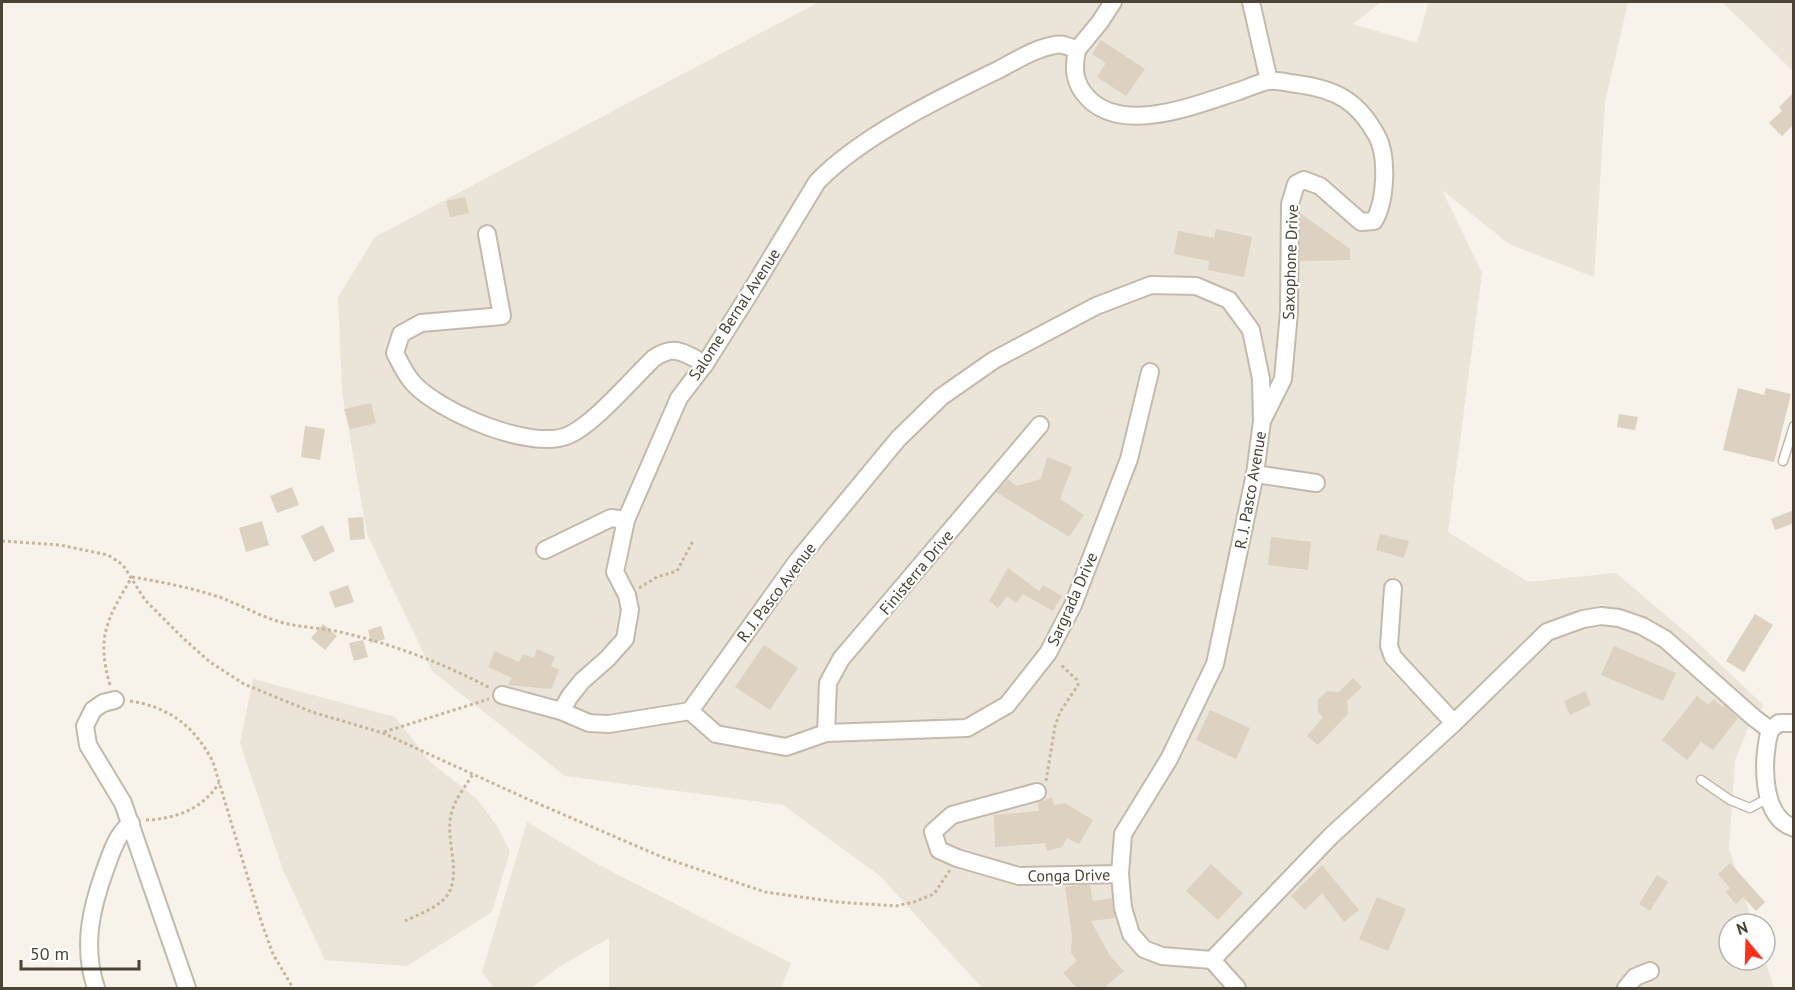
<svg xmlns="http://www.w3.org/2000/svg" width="1795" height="990" viewBox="0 0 1795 990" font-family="'PT Sans',sans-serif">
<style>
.residential{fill:#ebe4d8}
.building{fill:#ddd1c1}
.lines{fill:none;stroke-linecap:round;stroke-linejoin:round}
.service-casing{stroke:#c4baab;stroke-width:11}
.minor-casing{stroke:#c4baab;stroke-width:20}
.path{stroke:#c7b69b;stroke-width:3;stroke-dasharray:3 3;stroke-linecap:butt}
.service{stroke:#fff;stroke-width:8}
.minor{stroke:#fff;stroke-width:16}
.labels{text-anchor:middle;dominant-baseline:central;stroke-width:4.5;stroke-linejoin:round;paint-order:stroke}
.street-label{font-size:16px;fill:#4c4337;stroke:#fff}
</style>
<rect width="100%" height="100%" fill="#f7f2ea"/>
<!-- residential -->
<g class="residential">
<path d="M819 2H1381L1353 24 1417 43 1428 4 1436 2H1628L1605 102 1594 277 1509 244 1442 190 1482 273 1448 532 1528 582 1616 573 1696 641 1764 706 1753 717 1735 760 1729 848 1753 924H1729V960H1765L1774 988H982L880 876 783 805 565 776 432 671 367 534 342 392 338 297 375 237Z"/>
<path d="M1722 2H1793V71Z"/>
<path d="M253 679 395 717 429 761 477 799 497 826 510 851 492 912 407 966 325 960 283 870 240 743Z"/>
<path d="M527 822 599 865 791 963 781 988H609V938L559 967 531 988H494L482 972Z"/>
</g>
<!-- building -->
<g class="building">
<path d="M1101 40 1145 69 1126 96 1097 77 1106 63 1092 54Z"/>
<path d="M1794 92V124L1782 136 1769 123 1782 111 1779 107Z"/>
<path d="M465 197 469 213 450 217 446 201Z"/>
<path d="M1300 213 1350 249V260L1300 261Z"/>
<path d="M1216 229 1252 237 1244 277 1208 270 1209 261 1174 254 1178 231 1214 238Z"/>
<path d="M1738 388 1764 395 1766 388 1791 394 1774 462 1723 450Z"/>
<path d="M371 403 376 423 350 429 344 409Z"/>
<path d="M1619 414 1638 417 1635 430 1617 427Z"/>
<path d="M305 426 325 429 320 460 301 457Z"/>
<path d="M1047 457 1072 467 1060 499 1084 515 1069 537 996 492 1008 479 1016 486 1041 479Z"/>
<path d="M292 487 299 505 277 513 270 496Z"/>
<path d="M1794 510V523L1775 530 1771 519Z"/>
<path d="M363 517 365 539 350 540 348 518Z"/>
<path d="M262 521 269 545 246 552 239 528Z"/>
<path d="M323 525 335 551 314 562 301 536Z"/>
<path d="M1380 534 1409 541 1404 558 1376 550Z"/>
<path d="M1271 537 1311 542 1308 570 1268 565Z"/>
<path d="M1008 568 1039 591 1043 585 1062 596 1053 611 1023 594 1016 603 1007 596 998 608 989 601Z"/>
<path d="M348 585 354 602 335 608 329 592Z"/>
<path d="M1755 614 1773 625 1744 672 1726 661Z"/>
<path d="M323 624 337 636 325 650 311 638Z"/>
<path d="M381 626 385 639 371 643 368 630Z"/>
<path d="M363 640 368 657 354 661 349 643Z"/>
<path d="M764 645 798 668 770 710 735 687Z"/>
<path d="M1614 646 1676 673 1663 701 1601 675Z"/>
<path d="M537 649 555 657 551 666 559 670 551 689 508 685 512 678 488 667 495 651 519 662 523 654 534 658Z"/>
<path d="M1353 678 1362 687 1347 701 1348 714 1318 745 1307 736 1323 717 1318 712V700L1327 691 1339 692Z"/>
<path d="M1585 691 1591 705 1570 715 1564 701Z"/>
<path d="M1697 696 1709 705 1713 699 1723 707 1724 705 1738 718 1713 750 1701 742 1687 760 1662 740Z"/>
<path d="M1210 710 1250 728 1236 759 1196 740Z"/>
<path d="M1052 797 1054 805 1065 803 1093 820 1079 844 1067 838 1062 847 1047 851 1045 843 995 847 994 815 1039 811 1038 803Z"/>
<path d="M1730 863 1765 902 1756 911 1743 897 1736 904 1726 892 1730 888 1718 874Z"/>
<path d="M1211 864 1243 893 1218 920 1186 891Z"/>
<path d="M1322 865 1359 910 1344 922 1322 893 1305 910 1291 896Z"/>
<path d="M1657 875 1668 882 1650 911 1639 904Z"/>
<path d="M1079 885H1090L1093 901 1112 898 1115 918 1091 921 1110 956 1124 971 1104 988H1077L1063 973 1077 961 1071 953 1072 936 1065 887Z"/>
<path d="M1377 897 1406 909 1388 951 1359 939Z"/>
</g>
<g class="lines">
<!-- service casing -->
<g class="service-casing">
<g id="service">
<path d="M1783 461 1794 426"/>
<path d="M1701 780 1730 800 1750 808 1768 798"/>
</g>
</g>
<!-- minor casing -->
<g class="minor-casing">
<g id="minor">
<path d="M1251 2 1269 81"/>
<path d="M1077 50C1073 68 1074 83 1087 97 1122 136 1198 104 1239 91 1248 88 1260 82 1269 81 1278 80 1288 83 1297 84 1336 89 1358 101 1377 136 1388 156 1386 201 1374 221L1361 222 1320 186 1304 180 1296 184 1290 204 1289 312 1283 379 1263 419"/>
<path d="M1077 50 1100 22 1113 2"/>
<path d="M487 234 502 316 421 323 401 334 395 353C400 363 406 376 414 384 440 412 532 452 569 435 595 423 631 380 654 358 676 344 684 353 705 364"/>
<path d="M1255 474 1316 483"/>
<path d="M545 550 611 518 626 520"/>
<path d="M1393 588 1389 646 1393 657 1454 723"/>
<path d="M502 695 561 711 589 723 609 724 690 711"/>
<path d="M115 700 103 703 93 710 85 726 88 745 123 803 187 988"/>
<path d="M561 711 570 696 582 681 607 659 625 639 630 610 627 595 615 572 626 520 679 398 705 364 748 296 817 182C861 136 942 97 1000 69 1017 60 1036 48 1055 45 1062 43 1070 47 1077 50"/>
<path d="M690 711 798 560 898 439 941 397 994 360 1096 306 1151 285 1196 286 1229 300 1251 330 1261 379 1262 421 1255 474 1215 664 1169 759 1123 834 1120 874 1123 908 1131 934 1144 949 1162 956 1212 960"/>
<path d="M690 711 716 734 786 747 826 733 967 728 1007 705 1048 653 1073 605 1129 459 1150 372"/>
<path d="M1770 730C1762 758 1760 817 1794 828"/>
<path d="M1770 730 1779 723H1794"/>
<path d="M826 733 828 683 841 659 1040 425"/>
<path d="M1037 792 952 815 933 832 939 850 957 858 1019 876 1120 874"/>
<path d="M1212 960 1331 836 1454 723 1547 632 1583 619 1601 616 1619 618 1642 626 1665 639 1753 717 1770 730"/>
<path d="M1212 960 1237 988"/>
<path d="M96 988C82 946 91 908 106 867 112 851 117 834 131 823"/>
<path d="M1626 988 1635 977 1650 971"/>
</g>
</g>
<!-- path -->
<g class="path">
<path d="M2 541 60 545 108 555 123 565 145 600 184 639 210 662 244 684 312 712 383 733 525 798 662 857 765 892 837 902 896 906 914 902 934 894 950 870"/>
<path d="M132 577C162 582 193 588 222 598 240 605 258 615 277 621 298 628 319 627 340 632 392 644 443 663 490 688"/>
<path d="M639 588 657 577 677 571 693 541"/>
<path d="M110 685C96 637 107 619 132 577"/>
<path d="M130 701C170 707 195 727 213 762L261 921 273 954 293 988"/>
<path d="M384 732 489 699"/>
<path d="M1046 781 1055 726 1060 712 1078 685 1077 680 1060 664"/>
<path d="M146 820C175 819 203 809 219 783"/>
<path d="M405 921C417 915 437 908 446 897 463 875 445 842 451 815 454 800 465 787 473 774"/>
</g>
<!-- service -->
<use href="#service" class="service"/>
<!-- minor -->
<use href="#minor" class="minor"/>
</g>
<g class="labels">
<!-- street labels -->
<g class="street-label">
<text transform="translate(1290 262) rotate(-88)">Saxophone Drive</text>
<text transform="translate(734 314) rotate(-57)">Salome Bernal Avenue</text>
<text transform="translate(1250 490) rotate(-80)">R. J. Pasco Avenue</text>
<text transform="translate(916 572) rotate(-50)">Finisterra Drive</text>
<text transform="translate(776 592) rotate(-53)">R. J. Pasco Avenue</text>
<text transform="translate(1072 599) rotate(-66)">Sargrada Drive</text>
<text transform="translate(1069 875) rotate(-1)">Conga Drive</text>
</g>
</g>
<!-- border -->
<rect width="1795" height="990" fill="none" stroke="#4c4337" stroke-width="6"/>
<!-- north arrow -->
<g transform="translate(1747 942) rotate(341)"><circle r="28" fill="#ffffff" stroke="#b7b4af" stroke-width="1.5"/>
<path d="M0-4.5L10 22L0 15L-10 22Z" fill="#ff3119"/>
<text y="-9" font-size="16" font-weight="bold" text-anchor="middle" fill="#4c4337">N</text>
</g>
<!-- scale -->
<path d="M21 960v9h118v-9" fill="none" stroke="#4c4337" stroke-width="3"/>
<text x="30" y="960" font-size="18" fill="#4c4337" stroke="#ffffff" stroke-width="4.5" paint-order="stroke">50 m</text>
</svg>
